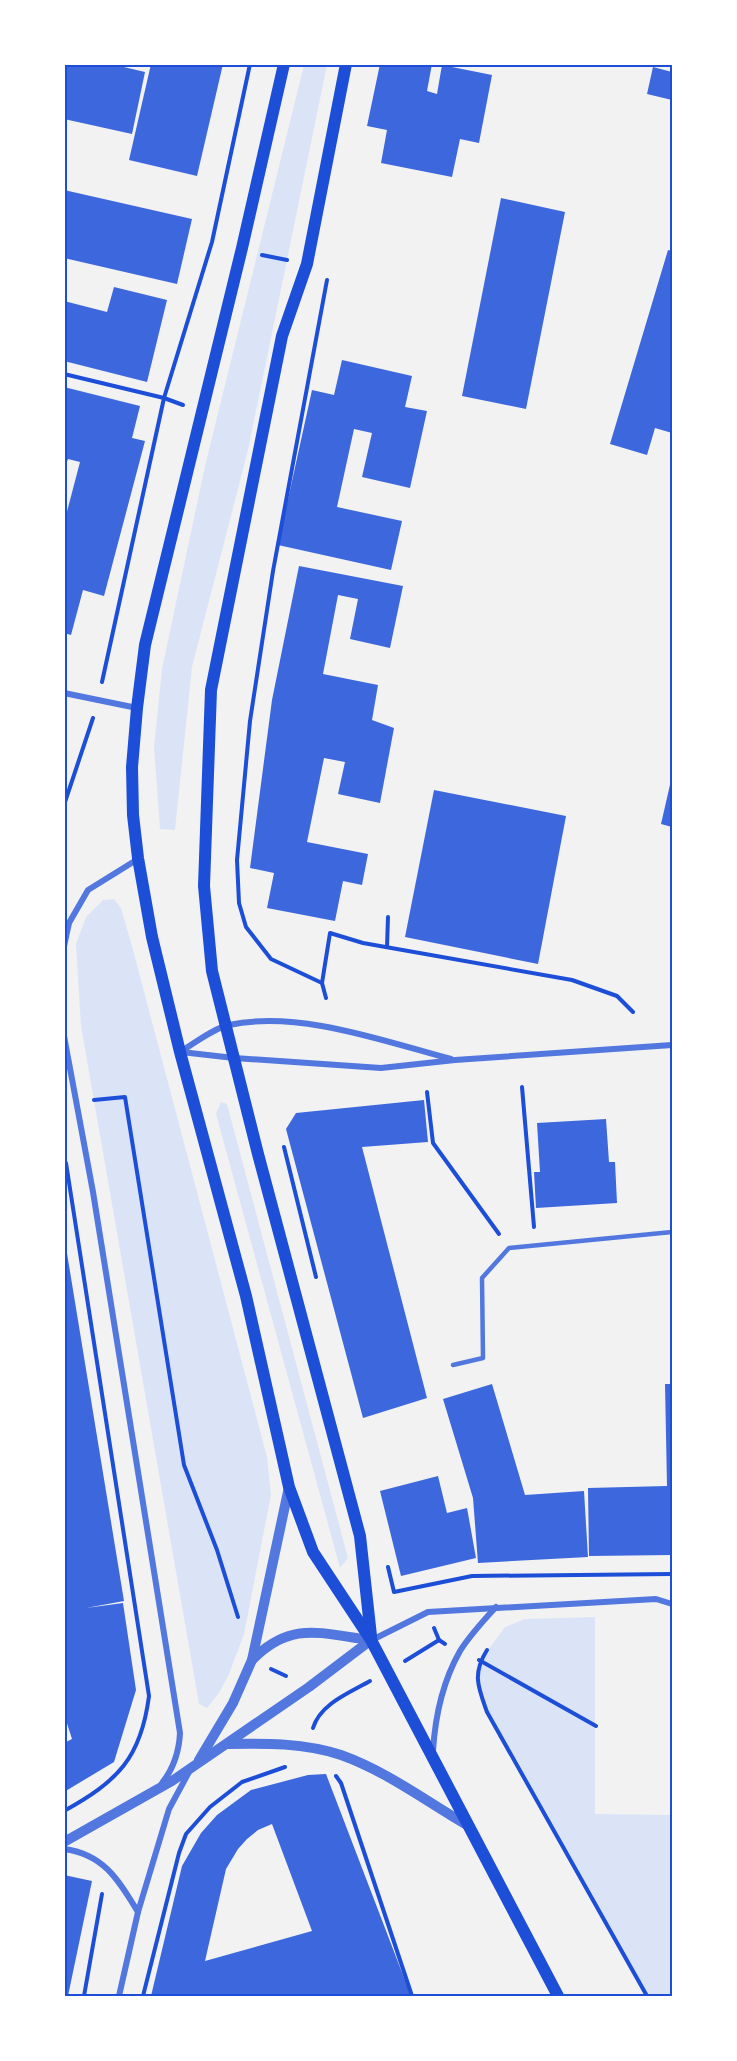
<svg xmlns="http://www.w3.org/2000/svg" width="737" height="2061" viewBox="0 0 737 2061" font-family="Inter,sans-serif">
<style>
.green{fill:#dbe4f7}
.building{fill:#3d67dc;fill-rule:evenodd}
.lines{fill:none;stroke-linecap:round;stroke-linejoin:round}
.path{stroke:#1d4ed8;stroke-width:4}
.service{stroke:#5277de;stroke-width:4.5}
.minor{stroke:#5277de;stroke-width:6}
.tertiary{stroke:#5277de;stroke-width:10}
.secondary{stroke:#1d4ed8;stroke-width:12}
.neatline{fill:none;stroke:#1d4ed8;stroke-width:2}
</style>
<rect width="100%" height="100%" fill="#f2f2f2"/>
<!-- green -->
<g class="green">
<path d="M304 65H327L248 450 192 667 175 830 160 829 154 747 162 669 205 466Z"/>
<path d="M114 899 121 908 132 946 267 1457 271 1495 244 1634 229 1674 219 1693 207 1708 199 1704 81 1026 76 944 86 917 103 900Z"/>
<path d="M221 1102 227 1104 348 1558 340 1568 216 1114Z"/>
<path d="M595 1617V1814L672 1815V1996H647L487 1712 478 1686 480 1661 505 1627 525 1619Z"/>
</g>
<!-- building -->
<g class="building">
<path d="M64 64H111L145 72 132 134 64 119Z"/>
<path d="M151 64H223L197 176 129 160Z"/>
<path d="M380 64H432L427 91 437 94 442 65 492 75 479 143 460 139 452 177 381 163 387 130 367 126Z"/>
<path d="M653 67 672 72V100L647 94Z"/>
<path d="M64 190 192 219 177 284 64 258Z"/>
<path d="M501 198 565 212 526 409 462 396Z"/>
<path d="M668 250 672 251V433L655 428 647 455 610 444Z"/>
<path d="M114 287 167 300 147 382 64 361V301L107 312Z"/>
<path d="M342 360 412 376 405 407 427 411 410 488 362 477 372 433 354 429 337 507 402 521 391 570 278 545 312 390 334 395Z"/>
<path d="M64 387 140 406 132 438 145 441 104 596 83 590 71 635 64 633V523L80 462 68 459 64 470Z"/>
<path d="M299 566 403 586 390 648 350 639 358 599 338 595 323 674 378 685 372 720 394 728 380 803 338 794 345 762 324 758 307 842 368 854 362 885 343 881 335 921 267 908 274 873 250 868 272 700Z"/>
<path d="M672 776V827L661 824Z"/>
<path d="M434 790 566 816 538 964 405 937Z"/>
<path d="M424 1100 428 1142 362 1147 427 1398 363 1418 286 1129 296 1113Z"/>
<path d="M606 1119 609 1162H615L617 1203 536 1208 534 1172H540L537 1123Z"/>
<path d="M64 1235 124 1601 86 1608 123 1603 136 1690 114 1762 64 1792V1743L72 1739 64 1714Z"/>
<path d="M492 1384 525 1495 584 1491 588 1557 478 1563 473 1498 443 1399Z"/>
<path d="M665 1384H672V1555L589 1556 588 1488 667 1486Z"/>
<path d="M438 1476 447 1513 467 1508 476 1558 401 1576 380 1491Z"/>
<path d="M326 1774 411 1996H151L182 1866 201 1833 217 1815 251 1790 308 1775ZM272 1824 312 1931 205 1961 226 1869 238 1849 247 1839 258 1830Z"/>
<path d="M64 1875 92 1881 68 1996H64Z"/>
</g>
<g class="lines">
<!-- path -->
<g class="path">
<path d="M262 255 287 260"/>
<path d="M64 374 164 398 183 405"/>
<path d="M102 682 164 398 212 242 250 64"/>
<path d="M64 805 93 718"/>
<path d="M387 947 388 917"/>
<path d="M322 983 330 933 363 943 572 980 617 996 633 1012"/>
<path d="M326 998 322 983 271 959 246 927 239 903 237 860 250 721 273 571 327 280"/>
<path d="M522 1087 534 1227"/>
<path d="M427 1092 433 1143 499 1234"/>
<path d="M94 1100 125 1097 184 1465 217 1550 238 1617"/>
<path d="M284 1147 316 1277"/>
<path d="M388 1567 394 1592 472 1576 672 1574"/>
<path d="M434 1628 439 1640 445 1644"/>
<path d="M487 1650C472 1674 478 1687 487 1712L647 1996"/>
<path d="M479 1660 596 1726"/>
<path d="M405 1661 439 1640"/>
<path d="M271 1669 286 1676"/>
<path d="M313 1728C320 1704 349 1693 370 1681"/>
<path d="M336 1776 341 1783 412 1996"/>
<path d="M64 1811C118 1781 141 1758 149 1696L66 1163"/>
<path d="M84 1996 102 1894"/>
<path d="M143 1996 179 1853 186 1834 210 1807 242 1782 285 1767"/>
</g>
<!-- service -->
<path class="service" d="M453 1365 483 1358 482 1278 509 1248 672 1232"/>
<!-- minor -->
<g class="minor">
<path d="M64 693 137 708"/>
<path d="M64 946 69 923 88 890 138 859"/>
<path d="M64 1036 93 1192 180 1733C179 1752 174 1768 162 1783"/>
<path d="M180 1052C193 1044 214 1028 229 1025 299 1010 383 1041 451 1059"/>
<path d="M181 1052 234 1058 381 1068 455 1060 672 1045"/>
<path d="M372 1640 428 1612 656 1599 672 1604"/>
<path d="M433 1751C435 1718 443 1681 460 1651 470 1635 483 1621 496 1607"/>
<path d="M64 1849C104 1854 119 1881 138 1912"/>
<path d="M119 1996 138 1912 169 1809 189 1772"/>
</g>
<!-- tertiary -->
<g class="tertiary">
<path d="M252 1660C292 1620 321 1634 371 1640"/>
<path d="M227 1744C265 1743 305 1743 341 1755 386 1771 426 1801 467 1825"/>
<path d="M199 1760 233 1703 252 1660 289 1487"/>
<path d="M64 1842 172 1781 309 1687 371 1640"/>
</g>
<!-- secondary -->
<g class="secondary">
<path d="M284 64 242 248 145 645 137 708 132 767 133 815 138 858 152 937 180 1052 246 1296 289 1487 313 1552 371 1640 558 1996"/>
<path d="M346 64 307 264 282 336 211 690 204 886 212 971 258 1154 360 1536 371 1636"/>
</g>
</g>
<!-- border -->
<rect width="737" height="2061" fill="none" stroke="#ffffff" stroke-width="132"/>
<rect x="66" y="66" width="605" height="1929" class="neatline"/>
</svg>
